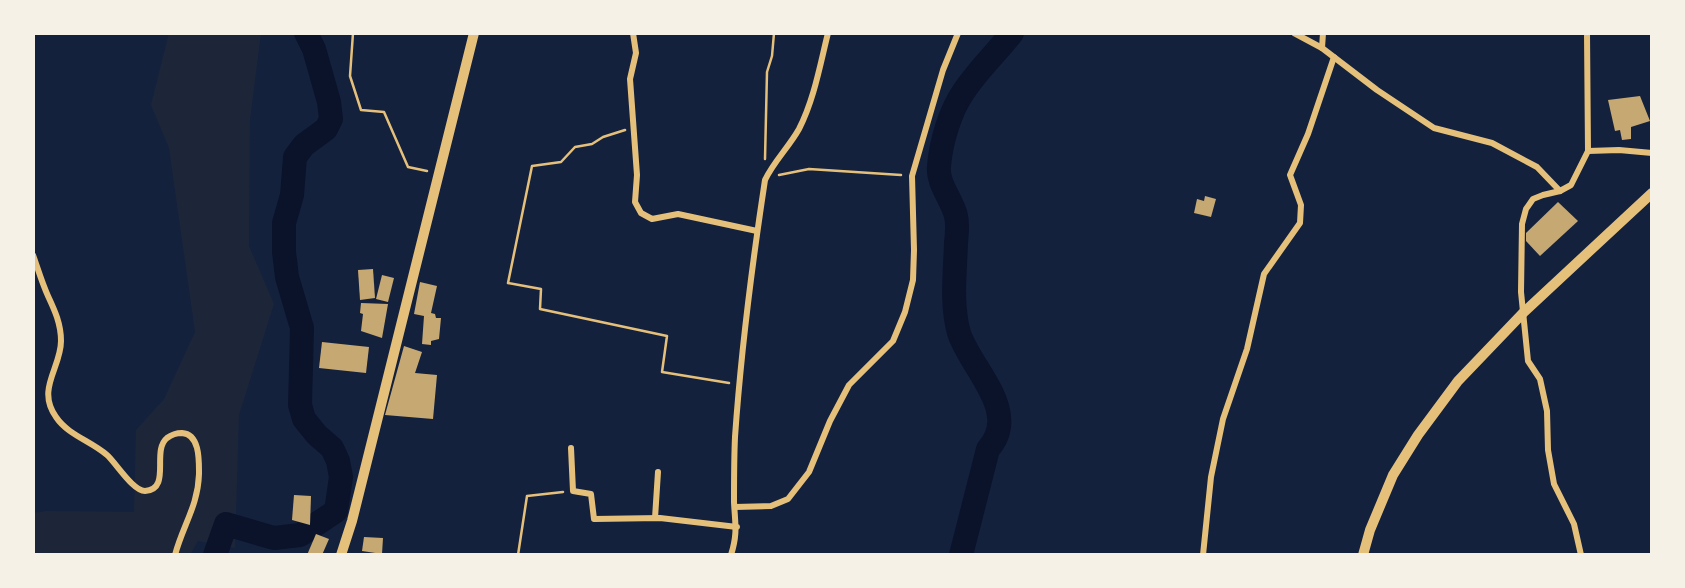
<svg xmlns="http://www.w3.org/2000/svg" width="1685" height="588" viewBox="0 0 1685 588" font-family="Literata,serif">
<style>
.green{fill:#1d2539}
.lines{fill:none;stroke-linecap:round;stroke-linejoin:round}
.river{stroke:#0b132b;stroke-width:24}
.building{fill:#c6a872}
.path{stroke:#e5c07b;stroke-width:2.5}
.minor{stroke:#e5c07b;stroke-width:6}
.trunk{stroke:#e5c07b;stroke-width:10}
</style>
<rect width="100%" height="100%" fill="#14213d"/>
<!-- green -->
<path class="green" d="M169 33H261L250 120 249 246 274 304 239 415 235 548 198 541 190 555H33V513L46 511 134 512 136 430 164 399 195 332 169 148 151 105Z"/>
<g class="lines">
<!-- river -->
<g class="river">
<path d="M215 555 226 524 274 538 300 535 336 511 341 477 338 461 332 448 317 435 304 419 300 405 302 328 287 277 284 252V223L292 195 295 157 304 145 326 129 331 119 329 102 314 49 306 33"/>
<path d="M961 555 988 449C1022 412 970 368 959 333 951 305 955 272 956 243 957 234 958 224 956 216 952 199 937 184 939 166 941 142 950 111 964 91 978 70 997 52 1012 33"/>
</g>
</g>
<!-- building -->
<g class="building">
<path d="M1640 96 1650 121 1631 127V139L1622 140 1620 130 1615 131 1608 100Z"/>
<path d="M1205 196 1216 199 1211 217 1194 213 1197 199 1204 201Z"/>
<path d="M1558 202 1578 221 1540 256 1526 241V233Z"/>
<path d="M373 269 375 298 360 300 358 270Z"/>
<path d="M382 275 394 278 388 302 376 299Z"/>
<path d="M420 282 437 286 431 313 435 314 436 318H441L439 339 431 341V345L422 344 424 316 414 314Z"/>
<path d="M361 303 388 304 382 338 361 331 363 314 360 313Z"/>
<path d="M322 342 369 347 366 373 319 368Z"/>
<path d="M404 346 422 352 415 373 437 375 433 419 385 415Z"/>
<path d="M294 495 311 496 310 525 292 520Z"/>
<path d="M316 534 329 539 322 555H307Z"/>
<path d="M364 537 383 538 382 554 362 551Z"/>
</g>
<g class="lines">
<!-- path -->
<g class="path">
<path d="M353 33 350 76 361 110 384 112 408 167 427 171"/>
<path d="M625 130 603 137 592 144 575 147 561 162 532 166 508 283 541 289 540 309 667 336 662 372 729 383"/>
<path d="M765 159 767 72 772 56 774 33"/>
<path d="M779 175 809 169 901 175"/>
<path d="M518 555 527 496 563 492"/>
</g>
<!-- minor -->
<g class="minor">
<path d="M633 33 636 53 630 79 637 175 635 202 641 213 652 219 678 214 757 231"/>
<path d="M1294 33 1322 48 1377 90 1434 128 1492 143 1537 167 1560 191"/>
<path d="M1322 48 1323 33"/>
<path d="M1588 151 1619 150 1652 153"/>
<path d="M33 255C38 269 42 283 48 296 55 311 61 324 61 341 61 368 36 389 56 417 68 435 91 441 107 455 116 463 133 491 145 491 172 489 151 451 167 438 171 435 177 433 182 433 200 434 199 461 199 474 198 506 183 525 175 555"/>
<path d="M571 448 573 491 591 494 594 519 660 518 737 527"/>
<path d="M735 507 771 506 788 499 809 472 830 421 849 385 893 341 905 312 913 280 914 250 912 176 943 70 958 33"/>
<path d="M655 518 658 472"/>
<path d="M731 555C738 533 735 523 734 502 734 480 734 459 735 437 741 351 752 265 765 180 774 161 789 147 799 129 814 100 820 65 828 33"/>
<path d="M1203 555 1211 477 1223 419 1247 349 1264 274 1300 223 1301 205 1290 175 1308 134 1334 57"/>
<path d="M1581 555 1574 524 1554 484 1548 450 1547 411 1540 379 1528 361 1521 292 1522 224 1526 209 1533 199 1543 195 1560 191 1571 185 1588 151 1587 33"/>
</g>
<!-- trunk -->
<g class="trunk">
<path d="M341 555 352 521 474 33"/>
<path d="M1363 555 1370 530 1393 475 1418 435 1458 381 1524 312 1652 193"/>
</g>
</g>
<!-- border -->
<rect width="1685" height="588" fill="none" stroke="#f6f1e7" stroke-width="70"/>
</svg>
